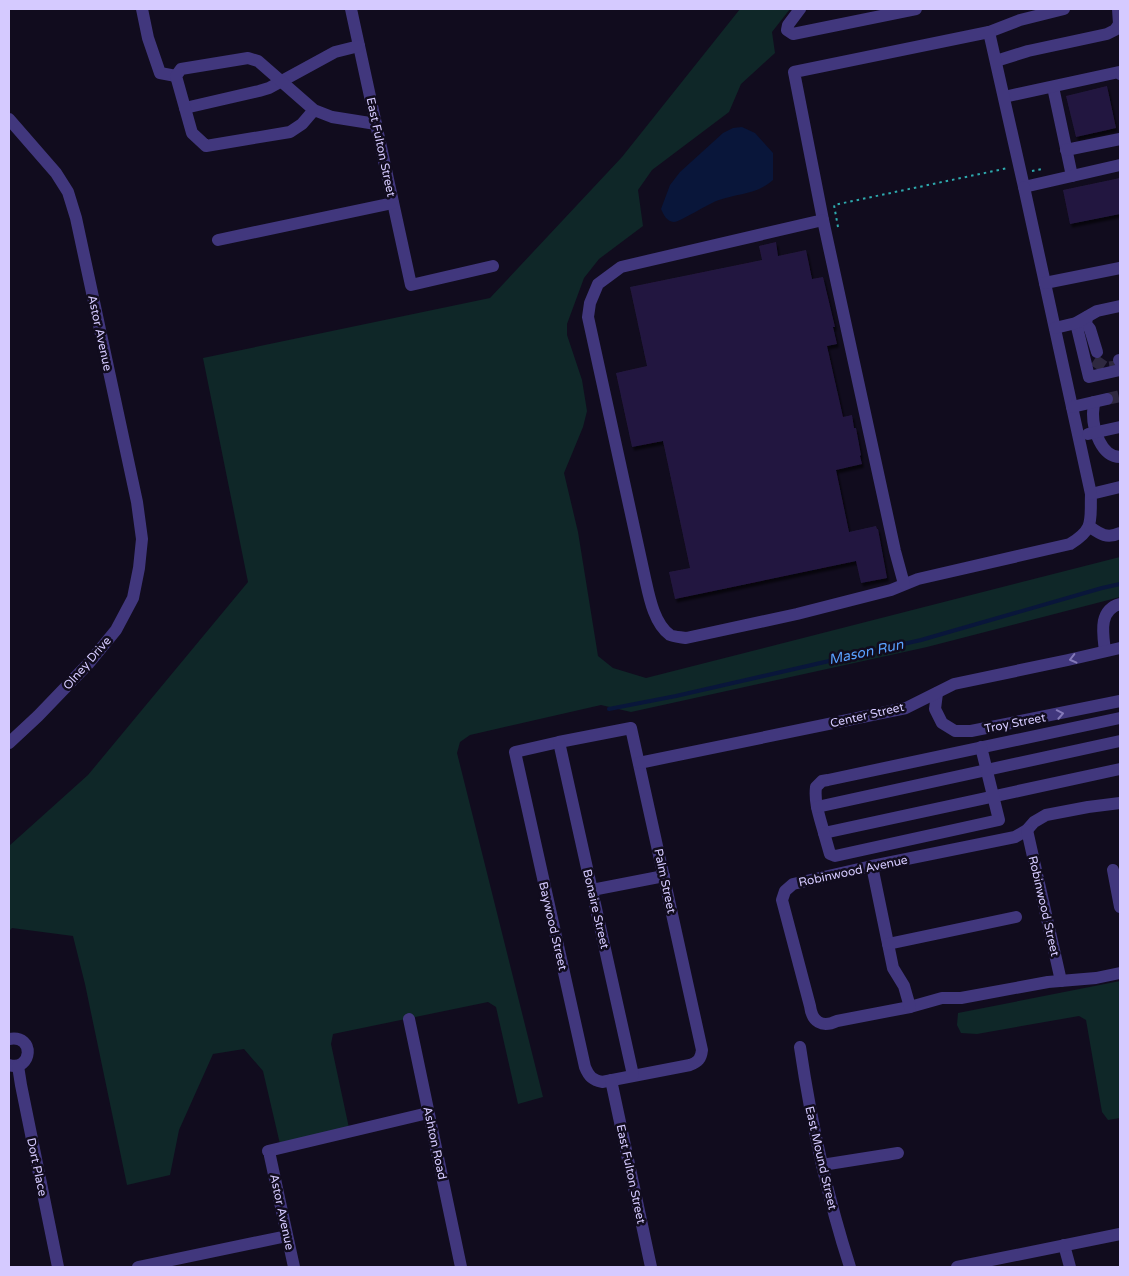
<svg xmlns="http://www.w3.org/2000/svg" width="1129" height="1276" viewBox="0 0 1129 1276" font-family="'Varela Round',sans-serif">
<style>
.green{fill:#0f2728}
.water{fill:#09163a}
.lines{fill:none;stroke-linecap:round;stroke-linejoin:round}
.stream{stroke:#09163a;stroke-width:4}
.building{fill:#24183f;filter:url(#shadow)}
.minor-tunnel{stroke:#2e2840;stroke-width:12;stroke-dasharray:12 6;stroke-linecap:butt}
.path{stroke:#2eaaae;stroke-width:2;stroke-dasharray:2.5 4;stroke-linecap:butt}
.minor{stroke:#41377d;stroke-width:12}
.oneway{stroke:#8479b8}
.labels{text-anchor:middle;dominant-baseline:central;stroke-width:5;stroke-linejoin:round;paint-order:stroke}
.street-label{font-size:12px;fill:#d5caff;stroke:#110c1e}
.water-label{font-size:14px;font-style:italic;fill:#59a1fe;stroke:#110c1e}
</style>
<defs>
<filter id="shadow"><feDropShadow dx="2" dy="3.5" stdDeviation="1" flood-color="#0009"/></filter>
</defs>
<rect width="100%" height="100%" fill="#110c1e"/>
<!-- green -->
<g class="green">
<path d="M740 9H790L772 32 775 53 741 84 729 112 652 170 638 190 643 226 599 259 584 278 567 324V335L582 380 587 411 583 427 564 473 578 532 598 656 613 668 646 678 1120 557V597L927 647 631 712 601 705 470 735 460 742 457 753 543 1097 518 1104 496 1007 488 1002 333 1034 331 1044 349 1128 280 1144 263 1071 244 1049 213 1054 179 1130 170 1175 127 1185 85 984 73 936 12 928 9 931V846L88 775 248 582 203 358 490 298 622 157Z"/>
<path d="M1120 981V1118L1108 1120 1102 1112 1086 1020 1079 1016 977 1034 961 1033 957 1025 958 1013Z"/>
</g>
<!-- water -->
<path class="water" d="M742 127 755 133 773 153V180C756 195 738 193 719 200 709 203 680 222 674 222 666 221 664 215 661 209L670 185 680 172 723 133 733 128Z"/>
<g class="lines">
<!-- stream -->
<path class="stream" d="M609 709 676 696 921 640 1102 588 1120 584"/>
</g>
<!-- building -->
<g class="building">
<path d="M1107 86 1116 128 1076 137 1066 96Z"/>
<path d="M1120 178V214L1070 224 1063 190Z"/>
<path d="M776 242 778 256 806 250 812 279 823 277 835 327H833L837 344 827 346 843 417 852 415 854 428H856L861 455 860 456 862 464 836 470 849 532 876 526 877 529H878L887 578 861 583 856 561 675 599 669 572 690 568 663 441 632 447 616 373 647 366 630 287 762 260 759 246Z"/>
</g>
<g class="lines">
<!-- minor-tunnel -->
<g class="minor-tunnel">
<path d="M1094 360 1106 368 1120 366"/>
<path d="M1107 399 1120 396"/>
</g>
<!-- path -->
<g class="path">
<path d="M1032 171 1042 169"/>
<path d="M838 227 834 205 1008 168"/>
</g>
<!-- minor -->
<g class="minor">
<path d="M142 9 148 38 160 73 176 76"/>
<path d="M351 9 411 285 493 266"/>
<path d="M800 9 788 25 787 30 793 34 916 9"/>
<path d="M989 32 1020 20 1064 9"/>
<path d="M996 61 1028 51 1107 34 1115 30 1119 24 1118 9"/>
<path d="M1053 87 1072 176"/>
<path d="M1004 97 1119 72 1120 74"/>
<path d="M185 108 259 91 269 88 335 52 359 46"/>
<path d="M314 110 258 61 248 58 181 69 176 76 192 133 206 146 290 132 302 124 314 110 332 117 376 124"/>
<path d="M9 119 56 173 68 192 76 218 137 502 142 539 139 568 133 598 116 630 89 663 38 716 9 743"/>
<path d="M1066 150 1120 139"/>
<path d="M1120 165 1024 187 989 32 794 72 823 220 621 267 598 284 590 303 588 317 645 578C649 596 654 624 670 635 674 637 681 637 686 638L797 614 891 590 918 579 1070 544C1095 529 1090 521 1091 494L1120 487"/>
<path d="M1024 187 1091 494"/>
<path d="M823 220 895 551 904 584"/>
<path d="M218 240 393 203"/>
<path d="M1045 283 1120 268"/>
<path d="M1087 317 1086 324 1090 329 1097 352"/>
<path d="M1076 323 1089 377 1120 370"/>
<path d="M1055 328 1076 323 1097 311 1120 306"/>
<path d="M1119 360H1120"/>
<path d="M1094 402C1094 406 1093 410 1093 414 1093 429 1101 457 1120 457"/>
<path d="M1072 407 1107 399"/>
<path d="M1088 434 1120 427"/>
<path d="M1090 527C1100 534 1107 539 1120 533"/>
<path d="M1105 651C1103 634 1098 610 1120 604"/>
<path d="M937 693 935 709 942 723 955 731H971L1120 701"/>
<path d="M1120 718 828 780 822 781 816 787C814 803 820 818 824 833L1120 769"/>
<path d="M631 728 702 1050C701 1059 698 1062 690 1065L602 1082C593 1080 589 1077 585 1067L515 752 559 742Z"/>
<path d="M559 742 633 1075"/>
<path d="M639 763 906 708 954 684 1068 660 1120 648"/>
<path d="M1120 803 1088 807 1046 815 1034 822 1027 830 1015 837 872 866 793 884 785 891 782 900 810 1006C812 1022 822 1028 837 1021L910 1007 942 998H961L1048 982 1096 978 1120 973"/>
<path d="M817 807 1120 741"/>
<path d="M1027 830 1061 981"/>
<path d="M824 833 830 854 835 856 999 820 981 747"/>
<path d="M872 866 893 968 904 986 910 1007"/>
<path d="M1113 870 1120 907"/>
<path d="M592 890 664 876"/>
<path d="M888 944 1016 917"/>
<path d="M409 1019 461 1267"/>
<path d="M9 1039C36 1034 32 1072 9 1065"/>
<path d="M800 1047C811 1121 827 1196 850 1267"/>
<path d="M18 1066 21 1085 58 1267"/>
<path d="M611 1080 651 1267"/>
<path d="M268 1151 428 1113"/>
<path d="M270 1156 294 1267"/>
<path d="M822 1165 898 1153"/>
<path d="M1064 1245 1070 1267"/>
<path d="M138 1267 287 1236"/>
<path d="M957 1267 1120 1234"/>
</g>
</g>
<!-- one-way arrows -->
<defs><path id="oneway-chevron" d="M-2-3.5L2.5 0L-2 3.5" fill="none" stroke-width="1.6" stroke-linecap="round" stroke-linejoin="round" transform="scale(1.25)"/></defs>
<g class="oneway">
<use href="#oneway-chevron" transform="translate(1073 659) rotate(166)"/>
<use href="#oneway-chevron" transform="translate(1060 714) rotate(-11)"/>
</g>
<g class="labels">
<!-- street labels -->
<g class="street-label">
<text transform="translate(381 147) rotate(78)">East Fulton Street</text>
<text transform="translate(100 333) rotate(78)">Astor Avenue</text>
<text transform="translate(87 663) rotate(-49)">Olney Drive</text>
<text transform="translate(867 715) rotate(-13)">Center Street</text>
<text transform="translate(1015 723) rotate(-11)">Troy Street</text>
<text transform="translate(853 871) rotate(-12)">Robinwood Avenue</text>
<text transform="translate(665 881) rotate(78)">Palm Street</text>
<text transform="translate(1044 906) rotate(77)">Robinwood Street</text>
<text transform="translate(596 909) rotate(77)">Bonaire Street</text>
<text transform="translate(553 926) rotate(77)">Baywood Street</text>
<text transform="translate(435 1143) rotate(78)">Ashton Road</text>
<text transform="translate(821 1158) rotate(77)">East Mound Street</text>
<text transform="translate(37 1167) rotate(78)">Dort Place</text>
<text transform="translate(631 1174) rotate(78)">East Fulton Street</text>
<text transform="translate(282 1212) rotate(78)">Astor Avenue</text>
</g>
<!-- water labels -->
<g class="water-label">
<text transform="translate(866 652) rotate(-12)">Mason Run</text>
</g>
</g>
<!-- border -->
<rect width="1129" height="1276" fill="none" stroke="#d5caff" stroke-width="20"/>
</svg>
